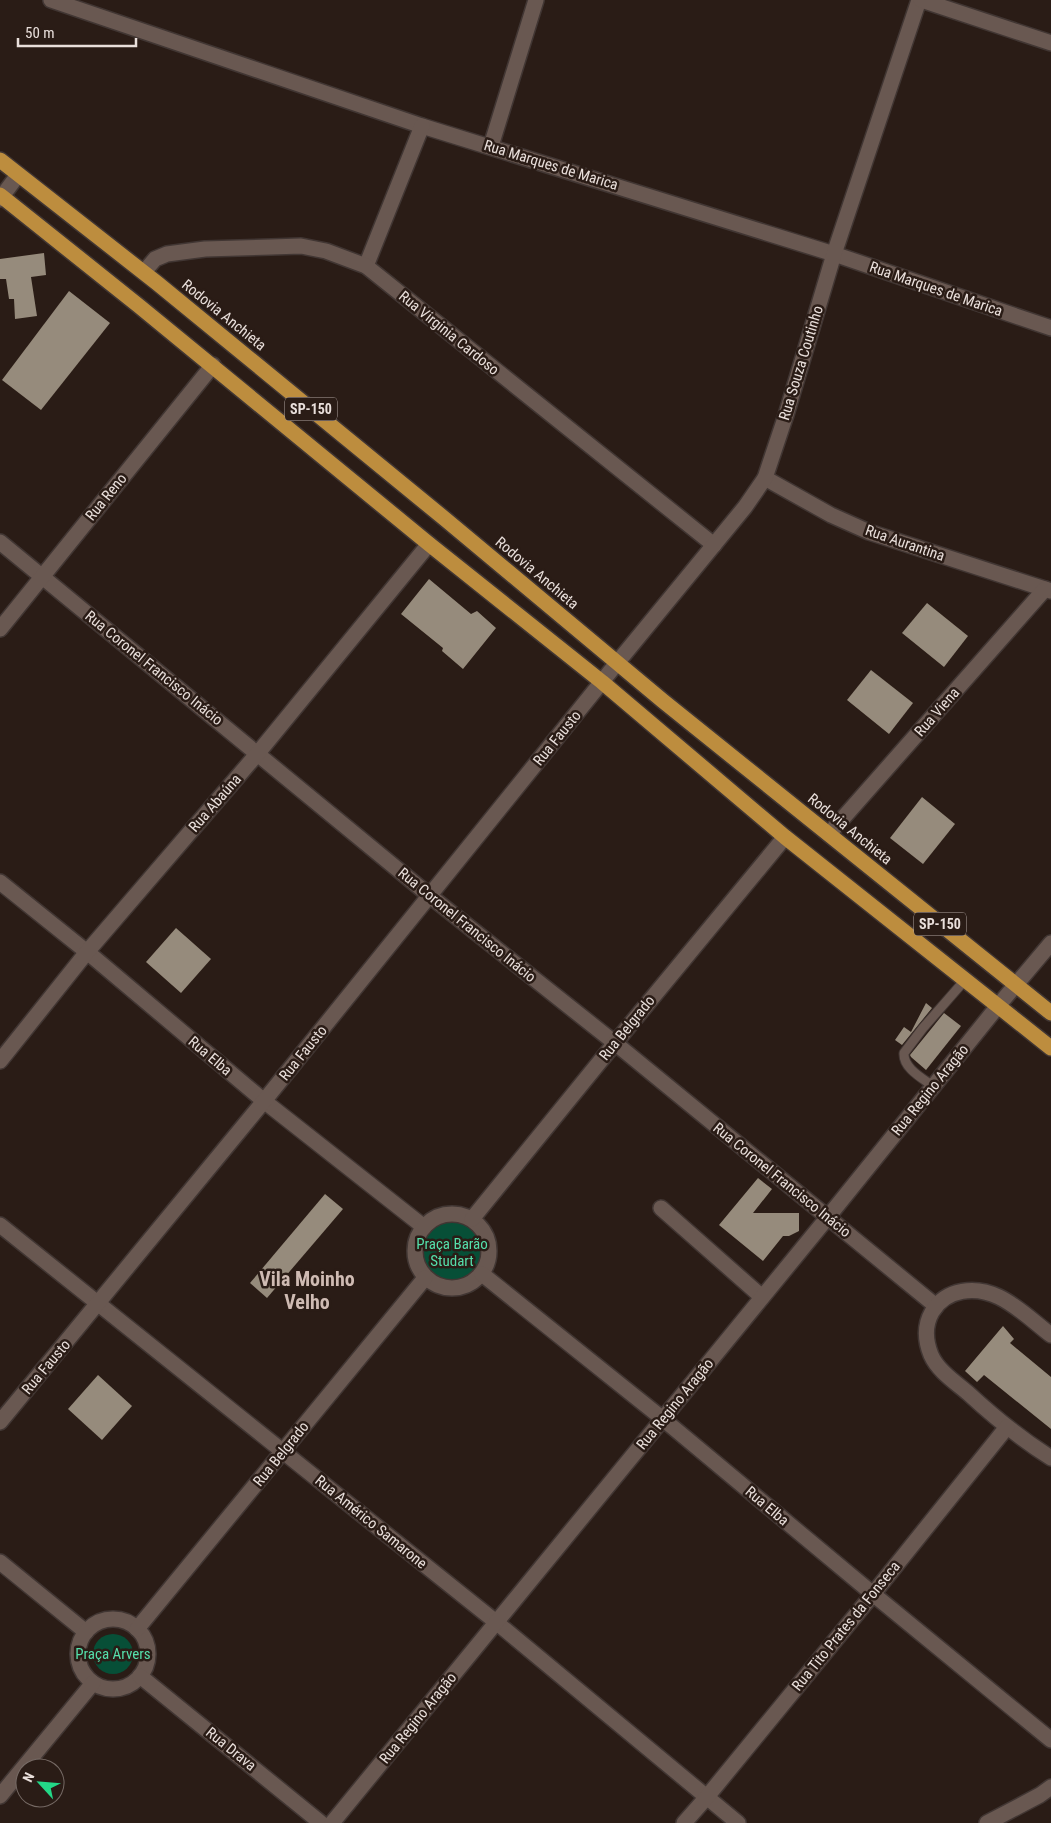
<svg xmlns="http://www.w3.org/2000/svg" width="1051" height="1823" viewBox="0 0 1051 1823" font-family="'Roboto Condensed',sans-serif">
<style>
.green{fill:#074f37}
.building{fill:#968b7c}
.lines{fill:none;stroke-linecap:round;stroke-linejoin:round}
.lane-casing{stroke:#413633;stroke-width:11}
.street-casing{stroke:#413633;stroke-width:18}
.secondary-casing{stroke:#413633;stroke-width:18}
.highway-casing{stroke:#413633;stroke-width:18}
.lane{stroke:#695851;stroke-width:9}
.street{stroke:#695851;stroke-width:15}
.secondary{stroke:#695851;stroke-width:15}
.highway{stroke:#bd8d3e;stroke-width:15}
.labels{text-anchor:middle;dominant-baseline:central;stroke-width:5;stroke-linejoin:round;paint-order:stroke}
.shield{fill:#2a1c16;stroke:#b0a4a0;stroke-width:1}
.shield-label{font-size:14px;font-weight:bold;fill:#e9dfdb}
.street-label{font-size:15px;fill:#e9dfdb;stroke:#2a1c16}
.park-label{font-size:15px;fill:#55dfab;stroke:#2a1c16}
.district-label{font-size:20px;font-weight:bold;fill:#cfbbb3;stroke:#2a1c16}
</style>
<rect width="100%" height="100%" fill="#2a1c16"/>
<!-- green -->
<g class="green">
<circle cx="452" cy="1252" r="31"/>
<circle cx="113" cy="1654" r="20"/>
</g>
<!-- building -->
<g class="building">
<path d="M44 253 46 275 31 277 37 316 15 319 14 299H9L6 279H0V259Z"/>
<path d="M69 291 110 323 41 410 2 380Z"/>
<path d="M429 579 471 614 477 611 496 628 463 669 442 651 443 648 401 614Z"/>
<path d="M927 603 968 636 944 667 902 633Z"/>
<path d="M871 670 913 703 889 734 847 700Z"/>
<path d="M922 797 955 824 923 864 890 838Z"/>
<path d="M176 928 211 959 181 993 146 962Z"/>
<path d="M926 1003 932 1008 902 1045 895 1040 904 1027 911 1032Z"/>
<path d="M944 1013 961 1026 926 1070 911 1057 910 1055Z"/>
<path d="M758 1178 772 1189 753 1213H799V1231L789 1236H783L763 1261 719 1225Z"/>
<path d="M325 1194 343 1209 267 1298 250 1283Z"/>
<path d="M1003 1326 1014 1339 1010 1343 1051 1377V1429L984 1375 977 1382 965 1371Z"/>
<path d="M98 1375 132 1406 102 1440 68 1409Z"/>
</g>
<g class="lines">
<!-- lane casing -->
<g class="lane-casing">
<path id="lane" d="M933 1086C922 1078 903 1068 904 1053L923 1028 965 980"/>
</g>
<!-- street casing -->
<g class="street-casing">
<g id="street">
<path d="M51 0 422 126 834 254 1051 328"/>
<path d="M491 146 536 0"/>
<path d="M0 199 18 175"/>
<path d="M366 266 422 126"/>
<path d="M144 272 155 259 167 254 205 249 271 247 301 246 326 251 366 266 714 545"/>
<path d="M765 478 831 515 869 532 1051 591"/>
<path d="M0 542 430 896 615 1043 936 1306"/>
<path d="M0 629 213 365"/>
<path d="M829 834 1045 589"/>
<path d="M0 882 92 956 264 1101 424 1227"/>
<path d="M0 1061 87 952 258 753 429 544"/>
<path d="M661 1208 762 1297"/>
<circle cx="452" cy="1251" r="37"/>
<path d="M472 1219 615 1043 785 837"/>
<path d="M0 1225 496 1622 738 1823"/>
<path d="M482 1274 663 1419 873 1594 1051 1740"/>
<path d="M1051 1335C1035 1323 1018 1306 999 1297 976 1286 946 1288 932 1312 924 1326 925 1340 931 1355 938 1371 955 1382 968 1393 994 1417 1021 1439 1051 1458"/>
<path d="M0 1422 264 1101 617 663 745 507 765 478 786 415 834 254 919 0"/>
<path d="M0 1562 86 1632"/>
<circle cx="113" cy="1654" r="35"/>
<path d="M137 1629 425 1278"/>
<path d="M140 1676 321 1823"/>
<path d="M0 1796 93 1683"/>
<path d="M332 1823 828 1217 998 1006 1051 943"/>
<path d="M684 1823 706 1798 873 1594 1007 1427"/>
</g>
</g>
<!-- secondary casing -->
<g class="secondary-casing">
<g id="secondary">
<path d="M921 0 1051 43"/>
<path d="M987 1823 1040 1795 1051 1787"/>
</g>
</g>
<!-- highway casing -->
<g class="highway-casing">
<g id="highway">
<path d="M0 160 157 283 445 519 663 701 1051 1013"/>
<path d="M0 195 139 306 429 544 602 682 785 837 1051 1048"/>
</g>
</g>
<!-- lane -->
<use href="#lane" class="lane"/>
<!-- street -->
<use href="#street" class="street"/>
<!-- secondary -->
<use href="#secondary" class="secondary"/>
<!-- highway -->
<use href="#highway" class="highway"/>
</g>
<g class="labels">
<!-- shield labels -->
<g class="shield">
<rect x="285" y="397.5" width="52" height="23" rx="4"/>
<rect x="914" y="912.5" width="52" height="23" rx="4"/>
</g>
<g class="shield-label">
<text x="311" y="409">SP-150</text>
<text x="940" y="924">SP-150</text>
</g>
<!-- street labels -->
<g class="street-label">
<text transform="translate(551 165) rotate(17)">Rua Marques de Marica</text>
<text transform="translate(936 289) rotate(19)">Rua Marques de Marica</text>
<text transform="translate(224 315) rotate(39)">Rodovia Anchieta</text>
<text transform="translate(449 333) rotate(39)">Rua Virginia Cardoso</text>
<text transform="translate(801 363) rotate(-73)">Rua Souza Coutinho</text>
<text transform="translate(106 497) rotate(-51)">Rua Reno</text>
<text transform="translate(905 543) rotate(19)">Rua Aurantina</text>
<text transform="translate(537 573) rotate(40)">Rodovia Anchieta</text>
<text transform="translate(154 668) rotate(39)">Rua Coronel Francisco Inácio</text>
<text transform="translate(937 712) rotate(-49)">Rua Viena</text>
<text transform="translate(557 738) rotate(-51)">Rua Fausto</text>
<text transform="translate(215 803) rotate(-49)">Rua Abaúna</text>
<text transform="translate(850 829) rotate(39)">Rodovia Anchieta</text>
<text transform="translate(467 925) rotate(39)">Rua Coronel Francisco Inácio</text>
<text transform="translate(627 1028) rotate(-51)">Rua Belgrado</text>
<text transform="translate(303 1053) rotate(-51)">Rua Fausto</text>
<text transform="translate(210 1056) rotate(40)">Rua Elba</text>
<text transform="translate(930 1090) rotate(-51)">Rua Regino Aragão</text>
<text transform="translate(782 1180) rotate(39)">Rua Coronel Francisco Inácio</text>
<text transform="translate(46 1367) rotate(-50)">Rua Fausto</text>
<text transform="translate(675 1404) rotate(-51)">Rua Regino Aragão</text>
<text transform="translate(281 1454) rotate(-51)">Rua Belgrado</text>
<text transform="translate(767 1506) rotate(40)">Rua Elba</text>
<text transform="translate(371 1522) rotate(39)">Rua Américo Samarone</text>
<text transform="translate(846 1626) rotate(-51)">Rua Tito Prates da Fonseca</text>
<text transform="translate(418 1718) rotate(-51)">Rua Regino Aragão</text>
<text transform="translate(231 1749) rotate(39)">Rua Drava</text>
</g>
<!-- park labels -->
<g class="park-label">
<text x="452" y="1244">Praça Barão<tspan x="452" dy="17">Studart</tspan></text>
<text x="113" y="1654">Praça Arvers</text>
</g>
<!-- district labels -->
<g class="district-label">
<text x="307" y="1279">Vila Moinho<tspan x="307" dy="23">Velho</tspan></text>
</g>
</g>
<!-- north arrow -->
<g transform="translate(40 1783) rotate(296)"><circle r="24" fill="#2a1c16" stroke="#766a65"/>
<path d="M0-4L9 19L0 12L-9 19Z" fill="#23d887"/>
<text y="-8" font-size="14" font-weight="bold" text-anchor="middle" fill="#e9dfdb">N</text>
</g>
<!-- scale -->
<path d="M18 38v8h118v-8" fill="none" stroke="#e9dfdb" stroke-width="2.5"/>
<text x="25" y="38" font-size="15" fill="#e9dfdb" stroke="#2a1c16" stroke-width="4" paint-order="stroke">50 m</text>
</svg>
